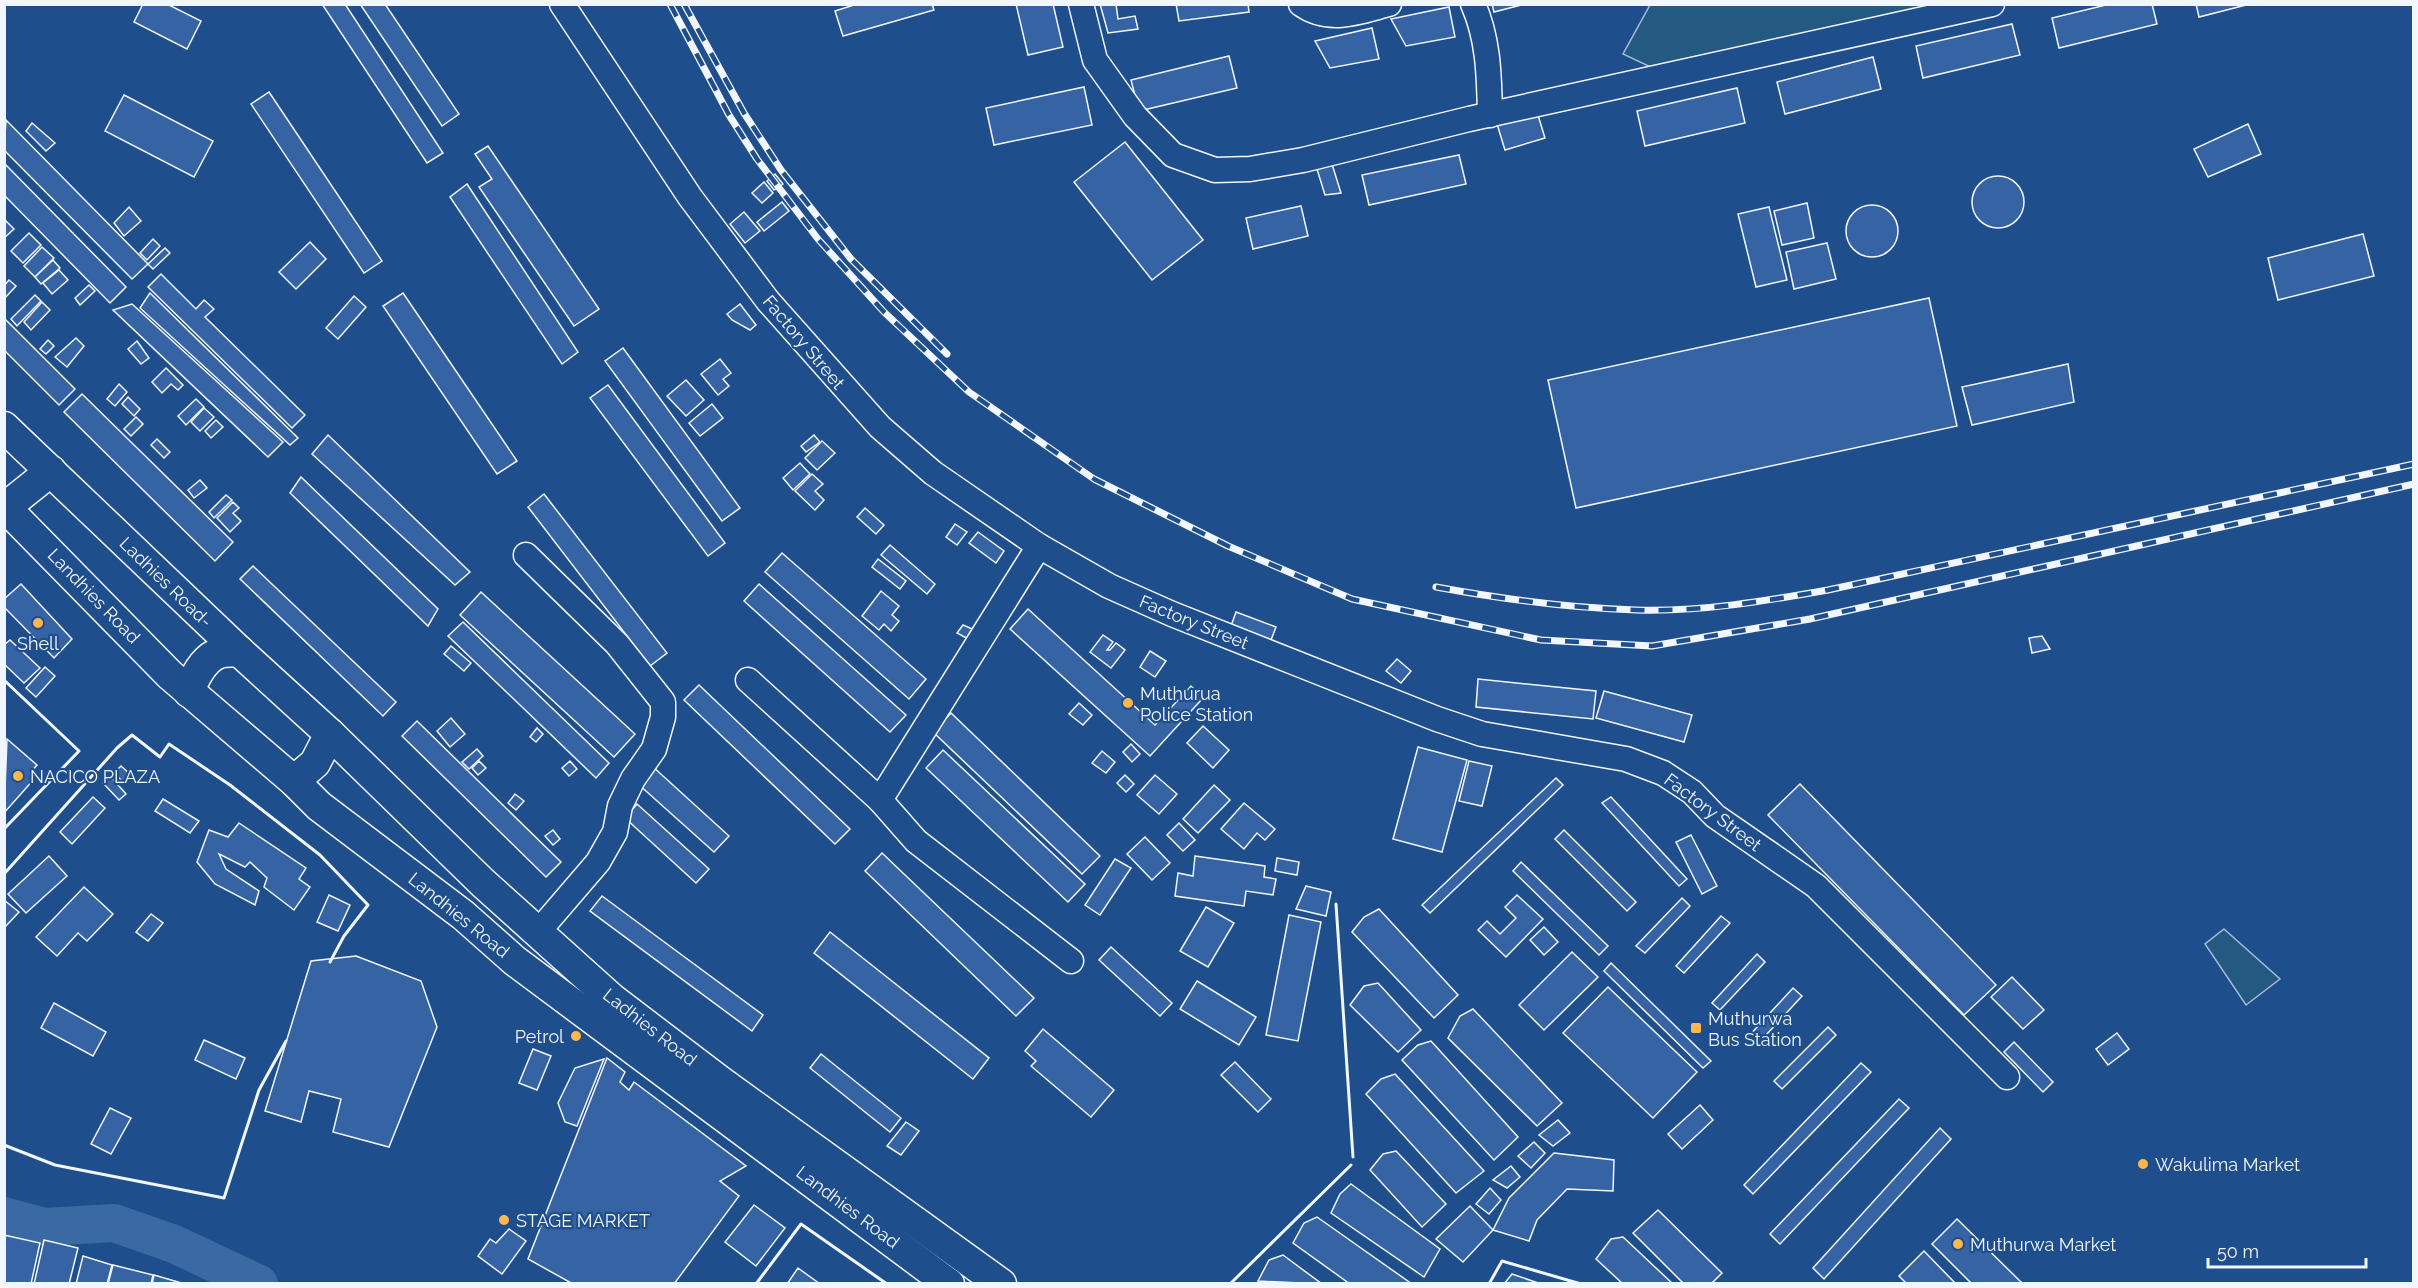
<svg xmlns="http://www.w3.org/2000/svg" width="2418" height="1288" viewBox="0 0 2418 1288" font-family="Raleway,sans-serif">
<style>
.green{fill:#245a82;stroke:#a8bbd7;stroke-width:1.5}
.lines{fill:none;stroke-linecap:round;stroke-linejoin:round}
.river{stroke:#3b69a3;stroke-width:38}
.building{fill:#3563a3;stroke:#f2f6ff;stroke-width:1.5}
.minor-casing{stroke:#f2f6ff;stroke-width:27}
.major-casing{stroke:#f2f6ff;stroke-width:33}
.minor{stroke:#1f4e8c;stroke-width:24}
.major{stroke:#1f4e8c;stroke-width:30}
.rail-casing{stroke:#f2f6ff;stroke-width:7}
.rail{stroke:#1f4e8c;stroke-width:4.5;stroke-dasharray:14;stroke-linecap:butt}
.wall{stroke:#f2f6ff;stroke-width:3}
.poi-dot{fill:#ffb74d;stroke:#1f4e8c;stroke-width:2}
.labels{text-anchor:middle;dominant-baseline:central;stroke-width:4.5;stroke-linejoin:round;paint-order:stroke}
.street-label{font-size:18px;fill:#f2f6ff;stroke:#1f4e8c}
.poi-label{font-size:18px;fill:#f2f6ff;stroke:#1f4e8c;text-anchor:start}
</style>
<rect width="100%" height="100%" fill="#1f4e8c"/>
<!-- green -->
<g class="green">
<path d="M1650 5H1943L1659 71 1623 54Z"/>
<path d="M2224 929 2280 979 2246 1005 2205 944Z"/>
</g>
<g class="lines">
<!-- river -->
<path class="river" d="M4 1216 45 1227 114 1223 174 1244 259 1284"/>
</g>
<!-- building -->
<g class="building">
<path d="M143 4H167L201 21 187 49 134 22Z"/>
<path d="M322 4H345L443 153 427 163Z"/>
<path d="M360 4H385L459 114 442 126Z"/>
<path d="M857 4H932L934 10 843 36 835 11Z"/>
<path d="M1016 4H1053L1063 47 1028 55Z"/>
<path d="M1100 4H1116L1118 19 1135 16 1138 29 1108 33Z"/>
<path d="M1176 4H1248L1249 12 1179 21Z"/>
<path d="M1492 4H1525L1494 12Z"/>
<path d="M2110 4H2152L2157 24 2059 48 2052 18Z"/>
<path d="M2196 4H2250L2199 17Z"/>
<path d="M1449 7 1455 37 1406 46 1391 19Z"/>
<path d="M2012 24 2020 55 1923 78 1916 46Z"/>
<path d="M1372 28 1379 59 1330 68 1315 41Z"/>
<path d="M1229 56 1237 88 1139 111 1131 80Z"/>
<path d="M1873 57 1881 89 1785 114 1777 82Z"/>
<path d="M1084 87 1092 125 994 145 986 108Z"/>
<path d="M1737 88 1745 123 1645 146 1637 111Z"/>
<path d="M269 92 382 261 364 273 251 104Z"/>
<path d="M124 95 213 141 194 177 105 131Z"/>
<path d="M1537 112 1545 138 1505 150 1497 124Z"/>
<path d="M6 120 148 264 132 279 4 150Z"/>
<path d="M32 123 55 143 46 151 26 131Z"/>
<path d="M2248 124 2261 154 2208 177 2194 149Z"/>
<path d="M1125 142 1203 240 1152 280 1074 182Z"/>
<path d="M488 146 599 309 574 326 479 187 492 179 475 154Z"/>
<path d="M1459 155 1466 184 1369 205 1362 175Z"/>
<path d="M4 163 126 287 110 303 4 195Z"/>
<path d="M1332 164 1341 193 1325 195 1316 166Z"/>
<path d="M775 174 783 184 774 190 767 181Z"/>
<circle cx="1998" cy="202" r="26"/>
<path d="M764 182 773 193 762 203 752 193Z"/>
<path d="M467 184 578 352 562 364 450 197Z"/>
<path d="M782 202 789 211 764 231 757 222Z"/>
<path d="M1807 203 1814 238 1782 245 1774 211Z"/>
<circle cx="1872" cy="231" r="26"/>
<path d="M1301 206 1308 236 1253 249 1246 218Z"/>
<path d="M129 207 141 221 124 236 114 223Z"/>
<path d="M1769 207 1787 280 1756 287 1738 214Z"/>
<path d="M744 212 760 231 745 243 730 224Z"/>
<path d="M6 221 14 229 4 238V222Z"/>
<path d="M29 233 41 245 23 263 11 251Z"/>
<path d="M2363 234 2374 276 2278 300 2268 258Z"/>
<path d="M153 239 160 246 147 260 140 253Z"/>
<path d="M310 242 326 259 296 289 279 272Z"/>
<path d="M1827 243 1836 279 1794 289 1786 252Z"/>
<path d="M42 247 54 258 35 277 24 266Z"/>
<path d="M165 248 170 253 153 269 148 264Z"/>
<path d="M53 260 60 268 41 284 35 277Z"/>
<path d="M59 270 68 280 52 294 43 283Z"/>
<path d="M161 274 196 309 204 300 214 309 205 317 305 415 292 428 148 287Z"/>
<path d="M9 280 16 286 4 299V286Z"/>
<path d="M89 285 95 291 80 305 75 298Z"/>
<path d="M150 293 298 438 290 445 140 308Z"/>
<path d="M403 293 517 461 497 474 383 306Z"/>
<path d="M35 295 41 301 17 326 11 319Z"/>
<path d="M354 296 366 307 338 339 326 328Z"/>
<path d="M1929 298 1957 426 1576 508 1548 380Z"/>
<path d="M42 302 50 310 31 330 24 322Z"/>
<path d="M132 304 283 442 268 457 113 310Z"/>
<path d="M740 304 756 325 750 330 732 320 727 314Z"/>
<path d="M4 318 75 389 59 405 4 350Z"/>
<path d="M76 338 84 346 67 367 55 357Z"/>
<path d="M48 340 54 346 46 354 40 349Z"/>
<path d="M137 341 149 358 141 364 128 349Z"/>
<path d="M623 348 740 508 722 521 605 361Z"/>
<path d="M720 359 731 373 723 379 729 386 718 395 701 374Z"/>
<path d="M2068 364 2074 402 1972 425 1962 387Z"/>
<path d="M166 368 183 385 178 390 171 384 162 393 152 382Z"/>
<path d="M686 380 704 400 686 416 667 396Z"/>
<path d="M119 384 127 392 115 406 107 399Z"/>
<path d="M608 385 725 543 708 556 590 398Z"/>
<path d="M82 394 233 542 215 561 64 412Z"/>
<path d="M128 397 140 409 134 416 122 404Z"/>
<path d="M196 399 204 407 186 425 178 416Z"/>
<path d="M712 404 723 418 700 436 689 423Z"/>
<path d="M204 408 214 417 200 431 191 422Z"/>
<path d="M136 417 143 424 131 436 124 429Z"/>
<path d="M216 420 223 427 211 438 205 431Z"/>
<path d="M328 435 470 572 455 585 312 454Z"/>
<path d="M814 435 820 442 806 452 801 446Z"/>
<path d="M157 439 170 452 164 458 151 445Z"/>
<path d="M822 441 835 453 817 470 805 458Z"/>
<path d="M800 463 810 474 793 490 783 478Z"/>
<path d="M812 474 823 484 815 491 824 500 815 510 795 491Z"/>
<path d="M301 477 438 609 428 626 290 493Z"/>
<path d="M200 480 207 488 194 498 188 490Z"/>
<path d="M544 494 667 653 650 666 528 507Z"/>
<path d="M226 495 232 500 214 518 209 512Z"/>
<path d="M233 502 239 508 233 513 241 521 230 532 217 518Z"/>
<path d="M865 508 884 525 876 534 857 517Z"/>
<path d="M955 524 967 532 957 545 946 537Z"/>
<path d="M978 532 1004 551 996 563 969 543Z"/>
<path d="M890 545 935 584 927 594 881 555Z"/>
<path d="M782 553 926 679 909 699 765 572Z"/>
<path d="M878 559 906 581 900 589 872 567Z"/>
<path d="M253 566 396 702 383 716 240 579Z"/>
<path d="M21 584 72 639 54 658 4 607V599Z"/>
<path d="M759 584 906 715 890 732 744 601Z"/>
<path d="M881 591 899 606 892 615 899 621 891 631 884 624 879 630 862 616Z"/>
<path d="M481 592 635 734 614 757 460 615Z"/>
<path d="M1028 609 1155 725 1191 686 1203 698 1150 756 1010 629Z"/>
<path d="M1236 612 1276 627 1271 640 1231 626Z"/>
<path d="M463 622 609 763 596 778 448 636Z"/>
<path d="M963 625 977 631 972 641 957 633Z"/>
<path d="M1103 635 1113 642 1107 650H1110L1116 643 1125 650 1111 668 1090 652Z"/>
<path d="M2042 636 2050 649 2032 653 2029 638Z"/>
<path d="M10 640 40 668 24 683 4 664V645Z"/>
<path d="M451 646 471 663 464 671 444 654Z"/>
<path d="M1150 651 1166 661 1155 677 1140 667Z"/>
<path d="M1397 659 1411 671 1401 683 1386 671Z"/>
<path d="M45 667 55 676 36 697 26 688Z"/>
<path d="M1478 679 1596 691 1593 719 1476 707Z"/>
<path d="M699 685 850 829 835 844 684 700Z"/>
<path d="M1604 691 1692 715 1684 742 1596 718Z"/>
<path d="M1079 703 1092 715 1083 725 1069 714Z"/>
<path d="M951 713 1100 856 1082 874 933 732Z"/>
<path d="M451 718 465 734 450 747 437 731Z"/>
<path d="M417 721 561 862 546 877 402 736Z"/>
<path d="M1203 726 1229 750 1213 768 1187 743Z"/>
<path d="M537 728 543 734 536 742 530 737Z"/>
<path d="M7 739 37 765 30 773 35 778 4 813Z"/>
<path d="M1131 744 1140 754 1132 762 1123 752Z"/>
<path d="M1418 747 1467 760 1442 852 1393 839Z"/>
<path d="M477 749 483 756 469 769 462 762Z"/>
<path d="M943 750 1085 884 1068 902 926 768Z"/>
<path d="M1102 751 1115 762 1106 773 1092 763Z"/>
<path d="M479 761 486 768 478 775 472 768Z"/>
<path d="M570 761 577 769 569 776 562 768Z"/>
<path d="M1469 761 1492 766 1482 806 1459 801Z"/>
<path d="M121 766 130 774 123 782 114 773Z"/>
<path d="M652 766 729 836 714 852 637 783Z"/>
<path d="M1125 775 1134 784 1126 792 1117 783Z"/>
<path d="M1155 775 1177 794 1159 814 1137 795Z"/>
<path d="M110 776 126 794 119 800 103 783Z"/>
<path d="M1556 778 1563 785 1430 913 1422 905Z"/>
<path d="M1800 784 1996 985 1964 1015 1768 815Z"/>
<path d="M1214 785 1230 800 1198 833 1183 819Z"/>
<path d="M515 794 524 801 516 810 508 803Z"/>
<path d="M93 797 105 808 72 844 60 832Z"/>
<path d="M1611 797 1687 879 1679 886 1602 803Z"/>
<path d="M163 799 199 821 190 833 155 811Z"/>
<path d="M1244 803 1275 829 1265 840 1257 833 1244 849 1221 829Z"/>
<path d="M637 804 709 869 696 883 625 818Z"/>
<path d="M239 823 306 868 299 879 310 887 294 910 264 887 267 878 250 862 245 867 219 854 226 869 259 891 255 905 215 884 197 862 209 830 228 837Z"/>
<path d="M1179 823 1195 840 1183 851 1167 835Z"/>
<path d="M553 830 560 839 553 845 545 836Z"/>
<path d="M1564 830 1636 902 1627 911 1555 839Z"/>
<path d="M1691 835 1717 886 1702 894 1676 842Z"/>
<path d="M1145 837 1170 863 1152 880 1127 854Z"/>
<path d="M882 853 1034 998 1016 1016 865 871Z"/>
<path d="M49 856 67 876 26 913 8 894Z"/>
<path d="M1195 856 1265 866 1264 877 1276 879 1273 895 1246 891 1244 906 1175 896 1178 873 1193 876Z"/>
<path d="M1277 858 1299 862 1297 875 1275 871Z"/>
<path d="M1115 859 1131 868 1100 915 1085 905Z"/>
<path d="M1521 862 1608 946 1599 955 1513 871Z"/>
<path d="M1306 886 1331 892 1326 916 1296 909Z"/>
<path d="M84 887 113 914 87 941 78 933 57 956 36 937Z"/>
<path d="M329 895 350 905 338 931 317 922Z"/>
<path d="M1517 895 1543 919 1506 957 1478 930 1487 921 1500 934 1516 918 1505 907Z"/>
<path d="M602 896 763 1015 752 1031 590 911Z"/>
<path d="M1682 898 1690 906 1645 953 1636 946Z"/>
<path d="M4 900 19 912 4 928Z"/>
<path d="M1206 907 1234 923 1208 967 1180 951Z"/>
<path d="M1379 909 1458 995 1434 1018 1352 932 1364 917Z"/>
<path d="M151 914 163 923 148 941 136 932Z"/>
<path d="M1289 915 1321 922 1298 1041 1266 1035Z"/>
<path d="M1721 916 1730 923 1684 973 1676 966Z"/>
<path d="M1544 927 1558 942 1544 955 1530 940Z"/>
<path d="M830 932 989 1058 973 1079 814 953Z"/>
<path d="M1111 947 1172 1003 1160 1016 1099 960Z"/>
<path d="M1572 952 1598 977 1544 1030 1519 1005Z"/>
<path d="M1757 954 1765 962 1720 1010 1712 1003Z"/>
<path d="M356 956 421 981 437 1027 389 1147 333 1132 341 1099 309 1091 301 1122 265 1111 311 961Z"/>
<path d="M1611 963 1711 1061 1703 1068 1604 971Z"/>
<path d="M2012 977 2044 1010 2023 1029 1991 997Z"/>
<path d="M1197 981 1256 1017 1239 1045 1180 1009Z"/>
<path d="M1378 983 1421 1030 1398 1052 1350 1005 1364 986Z"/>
<path d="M1608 987 1697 1072 1653 1118 1563 1033Z"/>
<path d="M1793 988 1802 996 1756 1046 1747 1038Z"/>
<path d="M54 1003 106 1032 93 1056 41 1028Z"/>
<path d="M1473 1009 1562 1103 1537 1126 1448 1038 1460 1016Z"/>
<path d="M1828 1027 1836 1035 1782 1089 1774 1081Z"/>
<path d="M1043 1029 1114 1090 1091 1117 1031 1066 1036 1061 1025 1051Z"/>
<path d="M2117 1033 2129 1049 2108 1065 2096 1049Z"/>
<path d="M204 1040 245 1058 236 1079 195 1060Z"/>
<path d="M1431 1041 1518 1137 1494 1160 1402 1060 1418 1045Z"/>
<path d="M2014 1042 2053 1082 2043 1092 2004 1052Z"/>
<path d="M533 1049 551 1056 537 1090 519 1083Z"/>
<path d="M821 1054 901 1118 890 1132 810 1068Z"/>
<path d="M607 1058 625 1072 620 1082 629 1090 634 1082 746 1166 720 1181 739 1196 674 1284H573L528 1259Z"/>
<path d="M604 1059 577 1126 565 1122 558 1103 575 1068Z"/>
<path d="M1235 1062 1271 1099 1258 1112 1221 1075Z"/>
<path d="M1861 1063 1871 1072 1753 1194 1744 1185Z"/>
<path d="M1395 1074 1484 1171 1456 1193 1366 1094 1381 1079Z"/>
<path d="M1899 1099 1909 1108 1780 1244 1770 1234Z"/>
<path d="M1700 1105 1713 1120 1682 1149 1668 1134Z"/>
<path d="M110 1108 131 1118 111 1154 91 1144Z"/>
<path d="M1558 1120 1570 1133 1553 1146 1539 1135Z"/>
<path d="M906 1122 919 1131 901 1155 887 1146Z"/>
<path d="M1940 1128 1951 1139 1824 1279 1813 1268Z"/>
<path d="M1534 1142 1545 1153 1531 1168 1518 1156Z"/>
<path d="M1396 1151 1446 1204 1422 1227 1370 1170 1383 1154Z"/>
<path d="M1554 1153 1614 1160 1613 1191 1567 1189 1537 1220 1529 1241 1493 1230 1509 1198Z"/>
<path d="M1511 1166 1520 1177 1507 1188 1493 1180Z"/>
<path d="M1351 1184 1440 1249 1424 1277 1331 1213 1340 1194Z"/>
<path d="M1490 1188 1501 1200 1489 1214 1476 1204Z"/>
<path d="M754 1205 785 1228 756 1266 725 1242Z"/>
<path d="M1470 1206 1493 1230 1463 1262 1436 1239Z"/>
<path d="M1658 1210 1722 1273 1711 1284H1684L1633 1233Z"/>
<path d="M1317 1217 1412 1284H1350L1293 1243 1304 1223Z"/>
<path d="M1957 1219 2023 1284H1972L1932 1244Z"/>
<path d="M509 1229 526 1241 502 1274 478 1256 490 1239 496 1243Z"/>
<path d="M4 1235 40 1243 31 1284H4Z"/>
<path d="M1623 1237 1673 1284H1623L1596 1259 1611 1239Z"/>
<path d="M44 1240 78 1248 69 1284H34Z"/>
<path d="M1924 1251 1956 1284H1907L1899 1276Z"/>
<path d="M1283 1255 1322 1284 1258 1281 1269 1260Z"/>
<path d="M83 1256 112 1265 107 1284H76Z"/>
<path d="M113 1265 153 1275 151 1284H108Z"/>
<path d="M798 1268 820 1284H787Z"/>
<path d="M1512 1274 1541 1284H1504Z"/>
<path d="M154 1275 185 1284H152Z"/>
</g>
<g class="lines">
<!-- minor casing -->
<g class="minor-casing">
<g id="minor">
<path d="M562 4 690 197 768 301 880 427 933 473 1039 546 1109 586 1172 614 1437 719 1482 734 1626 759 1663 773 1692 792 1715 816 1816 886 2007 1077"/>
<path d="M1081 4 1095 60 1135 116 1173 155 1215 170 1250 169 1303 160 1469 119 1992 4"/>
<path d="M1301 4C1329 24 1358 12 1389 4"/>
<path d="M1473 4C1489 40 1489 77 1490 115"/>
<path d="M526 555 617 644 663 702V717L654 749 633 779 620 806 615 832 598 862 538 932"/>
<path d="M748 680 880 800 1039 546"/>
<path d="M880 800 916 841 1071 961"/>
</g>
</g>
<!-- major casing -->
<g class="major-casing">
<g id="major">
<path d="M4 427 239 651 330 734 483 883 612 999 721 1082 1001 1284"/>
<path d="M4 506 170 675 294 781 319 806 463 915 515 961 949 1284"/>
<path d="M6 507 51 471"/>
<path d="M189 692C194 678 204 658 219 653 224 651 233 652 239 651"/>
<path d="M294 781 315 763 330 734"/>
</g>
</g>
<!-- minor -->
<use href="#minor" class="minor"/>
<!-- major -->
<use href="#major" class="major"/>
<!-- rail casing -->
<g class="rail-casing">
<g id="rail">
<path d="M670 4 729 115 757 159 818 239 884 312 969 392 1094 479 1228 546 1352 599 1541 640 1652 646 1810 619 2414 484"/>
<path d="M684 4 744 113 781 170 851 259 947 354"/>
<path d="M1436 587C1502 599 1569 608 1636 610 1701 612 1765 601 1828 590L2414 464"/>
</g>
</g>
<!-- rail -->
<use href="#rail" class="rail"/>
<!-- wall -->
<g class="wall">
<path d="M4 680 79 751 4 829"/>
<path d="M4 874 117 748 132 735 160 757 169 744 230 785 320 855 368 905 344 936 330 962"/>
<path d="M1336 904 1353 1157"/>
<path d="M4 1145 55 1165 224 1198 259 1090 286 1041"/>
<path d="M756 1284 801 1224 887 1284"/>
<path d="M1230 1284 1351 1165"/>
<path d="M1489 1284 1502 1261 1581 1284"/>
</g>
</g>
<!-- markers -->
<g class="poi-dot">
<circle cx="38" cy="623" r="6"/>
<circle cx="1128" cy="703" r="6"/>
<circle cx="18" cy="776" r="6"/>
<rect x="1690" y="1022" width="12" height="12" rx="3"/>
<circle cx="576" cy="1036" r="6"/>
<circle cx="2143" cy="1164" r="6"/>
<circle cx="504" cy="1220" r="6"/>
<circle cx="1958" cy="1244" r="6"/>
</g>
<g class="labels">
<!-- street labels -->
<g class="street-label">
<text transform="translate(804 342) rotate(50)">Factory Street</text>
<text transform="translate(166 582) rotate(44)">Ladhies Road-</text>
<text transform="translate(94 596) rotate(46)">Landhies Road</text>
<text transform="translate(1194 622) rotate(22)">Factory Street</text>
<text transform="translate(1713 812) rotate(37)">Factory Street</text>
<text transform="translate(459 915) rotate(39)">Landhies Road</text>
<text transform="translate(650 1027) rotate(38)">Ladhies Road</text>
<text transform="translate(848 1207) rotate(37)">Landhies Road</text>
</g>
<!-- poi labels -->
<g class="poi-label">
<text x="38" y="643" text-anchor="middle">Shell</text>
<text x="1140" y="693">Muthurua<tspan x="1140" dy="21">Police Station</tspan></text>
<text x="30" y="776">NACICO PLAZA</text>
<text x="1708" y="1018">Muthurwa<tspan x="1708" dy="21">Bus Station</tspan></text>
<text x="564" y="1036" text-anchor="end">Petrol</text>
<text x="2155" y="1164">Wakulima Market</text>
<text x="516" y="1220">STAGE MARKET</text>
<text x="1970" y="1244">Muthurwa Market</text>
</g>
</g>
<!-- border -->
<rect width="2418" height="1288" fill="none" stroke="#f2f6ff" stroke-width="12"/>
<!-- scale -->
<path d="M2208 1258v9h158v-9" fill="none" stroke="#f2f6ff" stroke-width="3"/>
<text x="2217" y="1258" font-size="18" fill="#f2f6ff" stroke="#1f4e8c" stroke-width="4.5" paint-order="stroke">50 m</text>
</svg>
